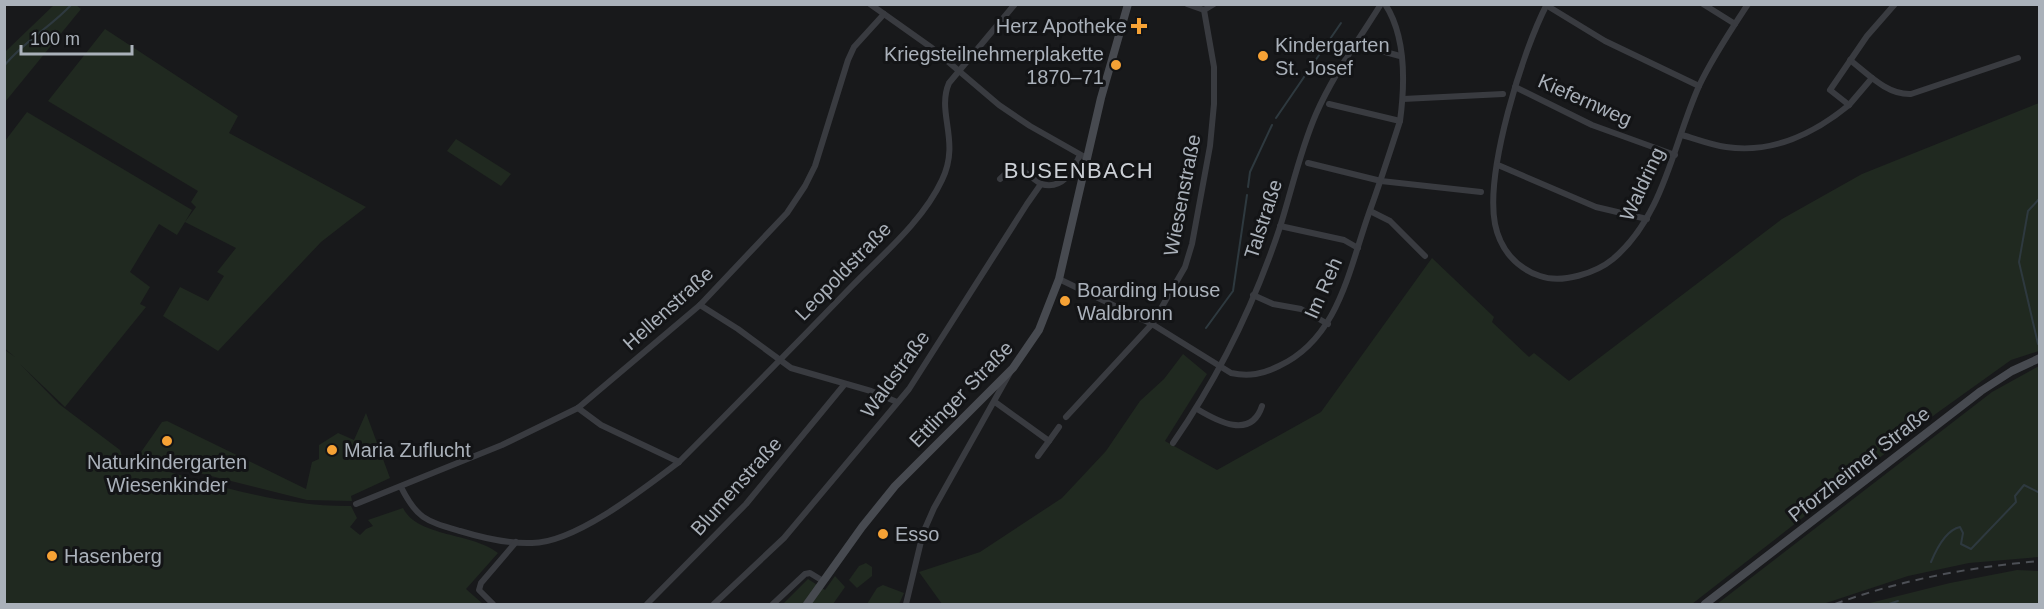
<svg xmlns="http://www.w3.org/2000/svg" width="2044" height="609" viewBox="0 0 2044 609" font-family="Helvetica,sans-serif">
<style>
.green{fill:#202920}
.lines{fill:none;stroke-linecap:round;stroke-linejoin:round}
.stream{stroke:#2e393f;stroke-width:2}
.minor{stroke:#393b40;stroke-width:6}
.secondary{stroke:#474a50;stroke-width:8}
.rail{stroke:#4c4f55;stroke-width:2;stroke-dasharray:8 6;stroke-linecap:butt}
.poi-dot{fill:#f6a235;stroke:#131416;stroke-width:2}
.labels{text-anchor:middle;dominant-baseline:central;stroke-width:6;stroke-linejoin:round;paint-order:stroke}
.poi-label{font-size:20px;fill:#aab1ba;stroke:#131416;text-anchor:start}
.street-label{font-size:20px;fill:#aab1ba;stroke:#131416}
.quarter-label{font-size:22px;letter-spacing:1.5px;fill:#ccd0d6;stroke:#131416}
</style>
<rect width="100%" height="100%" fill="#18191b"/>
<!-- green -->
<g class="green">
<path d="M55 4 76 5 81 9 5 102V52Z"/>
<path d="M105 29 238 116 229 133 366 207 321 242 218 351 163 316 180 287 208 301 224 276 217 272 236 248 185 222 177 235 159 224 130 272 150 287 140 304 146 307 65 407 20 364 59 404 120 450 123 459C199 479 273 507 351 506L357 518 350 527 360 535 366 529 373 526 368 520 403 508C417 537 474 533 498 553L466 589 483 604H5V350L15 357 4 348 5 141 27 112 192 210 185 222 196 207 191 202 198 191 48 101Z"/>
<path d="M2039 103V351L2011 360 1937 413 1692 604H942L919 572 980 552 1062 498 1106 451 1140 401 1164 379 1183 354 1207 374 1165 441 1217 470 1321 412 1432 258 1494 317 1492 322 1529 357 1534 353 1569 381 1782 219 1862 174Z"/>
<path d="M456 139 511 174 501 186 447 151Z"/>
<path d="M2039 366V557L1969 563 1908 576 1823 604H1717L1992 392Z"/>
<path d="M366 413 390 478 351 496 352 501 307 500 151 461 139 455 162 422 167 421 306 489 312 462 319 459V445L338 433 354 440Z"/>
<path d="M866 563 872 567V576L857 588 849 580 859 566Z"/>
<path d="M2017 570 2039 571V604H1866L1950 583Z"/>
<path d="M835 576 845 587 833 604H783L808 579 825 590Z"/>
<path d="M883 585 904 593 899 604H867L877 588Z"/>
</g>
<g class="lines">
<!-- stream -->
<g class="stream">
<path d="M4 66C24 41 51 27 72 4"/>
<path d="M1276 118 1341 23"/>
<path d="M1248 187 1250 172 1272 125"/>
<path d="M1206 328 1233 291 1247 195"/>
<path d="M2038 344 2019 262 2028 211 2040 198"/>
<path d="M1931 562C1936 550 1946 530 1960 527L1963 533 1961 544 1971 549 2016 502 2015 496 2024 485 2040 493"/>
<path d="M1889 604 1898 601"/>
</g>
<!-- minor -->
<g class="minor">
<path d="M870 4 932 48 999 105 1030 126 1083 156"/>
<path d="M1187 4 1204 10 1214 4"/>
<path d="M1547 4C1522 52 1485 172 1495 224 1500 249 1516 268 1540 276 1562 284 1596 273 1613 259 1664 216 1673 144 1699 86 1712 58 1731 30 1748 4"/>
<path d="M1703 4 1735 24"/>
<path d="M1546 5 1605 41 1699 86"/>
<path d="M1363 46 1400 56"/>
<path d="M1850 60C1868 74 1887 95 1911 94L2018 58"/>
<path d="M1515 87 1592 125 1675 155"/>
<path d="M1403 99 1503 94"/>
<path d="M1329 104 1400 121"/>
<path d="M1849 105 1872 78"/>
<path d="M1682 135C1696 139 1711 145 1726 147 1772 154 1815 133 1849 105L1830 90 1867 36 1895 4"/>
<path d="M1308 163 1381 181 1481 192"/>
<path d="M1498 165 1596 207 1647 219"/>
<path d="M1000 179 1015 165 1041 184"/>
<path d="M1370 211 1390 221 1425 256"/>
<path d="M1280 226 1344 240 1358 248"/>
<path d="M1059 279 1152 324 1231 373C1249 377 1263 374 1279 366 1339 338 1349 269 1369 213 1380 183 1390 152 1400 121 1405 84 1406 36 1385 4"/>
<path d="M1253 295 1273 304 1301 309 1328 324"/>
<path d="M700 305 738 329 791 368 871 391 897 402"/>
<path d="M995 402 1049 441 1038 456"/>
<path d="M578 408 601 425 679 462"/>
<path d="M1197 409C1217 421 1251 440 1262 406"/>
<path d="M1066 417 1152 324 1185 267 1192 244 1210 146 1214 104V67L1204 10"/>
<path d="M1049 441 1059 427"/>
<path d="M1173 443C1218 378 1255 302 1280 227 1292 189 1300 151 1316 114 1333 75 1358 41 1381 4"/>
<path d="M401 487C417 519 426 521 460 531 483 538 507 544 532 543 575 543 645 488 679 462 737 404 794 346 851 287 882 255 923 221 942 180 961 141 936 113 949 83L1015 4"/>
<path d="M356 504 502 445 578 408 700 305 787 213 805 186 815 166 848 60 854 47 884 14"/>
<path d="M493 604 479 590 481 583 516 542"/>
<path d="M647 604 746 504 844 385"/>
<path d="M714 604 784 538 909 389 1027 204 1041 184C1063 190 1072 172 1080 155"/>
<path d="M773 604 805 574 810 573 823 581"/>
<path d="M906 604 923 533 934 508 1012 369"/>
</g>
<!-- secondary -->
<g class="secondary">
<path d="M807 604 862 527 895 486 1013 368 1039 330 1059 279 1101 98 1128 4"/>
<path d="M1705 604 1981 391 2012 371 2040 358"/>
</g>
<!-- rail -->
<path class="rail" d="M1835 604C1901 580 1969 567 2040 561"/>
</g>
<!-- markers -->
<g class="poi-dot">
<path d="M1136 17h6v6h6v6h-6v6h-6v-6h-6v-6h6z"/>
<circle cx="1263" cy="56" r="6"/>
<circle cx="1116" cy="65" r="6"/>
<circle cx="1065" cy="301" r="6"/>
<circle cx="167" cy="441" r="6"/>
<circle cx="332" cy="450" r="6"/>
<circle cx="883" cy="534" r="6"/>
<circle cx="52" cy="556" r="6"/>
</g>
<g class="labels">
<!-- poi labels -->
<g class="poi-label">
<text x="1127" y="26" text-anchor="end">Herz Apotheke</text>
<text x="1275" y="45">Kindergarten<tspan x="1275" dy="23">St. Josef</tspan></text>
<text x="1104" y="54" text-anchor="end">Kriegsteilnehmerplakette<tspan x="1104" dy="23">1870–71</tspan></text>
<text x="1077" y="290">Boarding House<tspan x="1077" dy="23">Waldbronn</tspan></text>
<text x="344" y="450">Maria Zuflucht</text>
<text x="167" y="462" text-anchor="middle">Naturkindergarten<tspan x="167" dy="23">Wiesenkinder</tspan></text>
<text x="895" y="534">Esso</text>
<text x="64" y="556">Hasenberg</text>
</g>
<!-- street labels -->
<g class="street-label">
<text transform="translate(1585 100) rotate(24)">Kiefernweg</text>
<text transform="translate(1642 184) rotate(-65)">Waldring</text>
<text transform="translate(1182 195) rotate(-79)">Wiesenstraße</text>
<text transform="translate(1263 219) rotate(-72)">Talstraße</text>
<text transform="translate(843 271) rotate(-46)">Leopoldstraße</text>
<text transform="translate(1323 288) rotate(-66)">Im Reh</text>
<text transform="translate(668 308) rotate(-42)">Hellenstraße</text>
<text transform="translate(895 374) rotate(-54)">Waldstraße</text>
<text transform="translate(961 394) rotate(-46)">Ettlinger Straße</text>
<text transform="translate(1859 464) rotate(-38)">Pforzheimer Straße</text>
<text transform="translate(736 486) rotate(-48)">Blumenstraße</text>
</g>
<!-- quarter labels -->
<g class="quarter-label">
<text x="1079" y="170">BUSENBACH</text>
</g>
</g>
<!-- border -->
<rect width="2044" height="609" fill="none" stroke="#aab1ba" stroke-width="12"/>
<!-- scale -->
<path d="M21 45v9h111v-9" fill="none" stroke="#aab1ba" stroke-width="3"/>
<text x="30" y="45" font-size="18" fill="#aab1ba" stroke="#131416" stroke-width="4.5" paint-order="stroke">100 m</text>
</svg>
